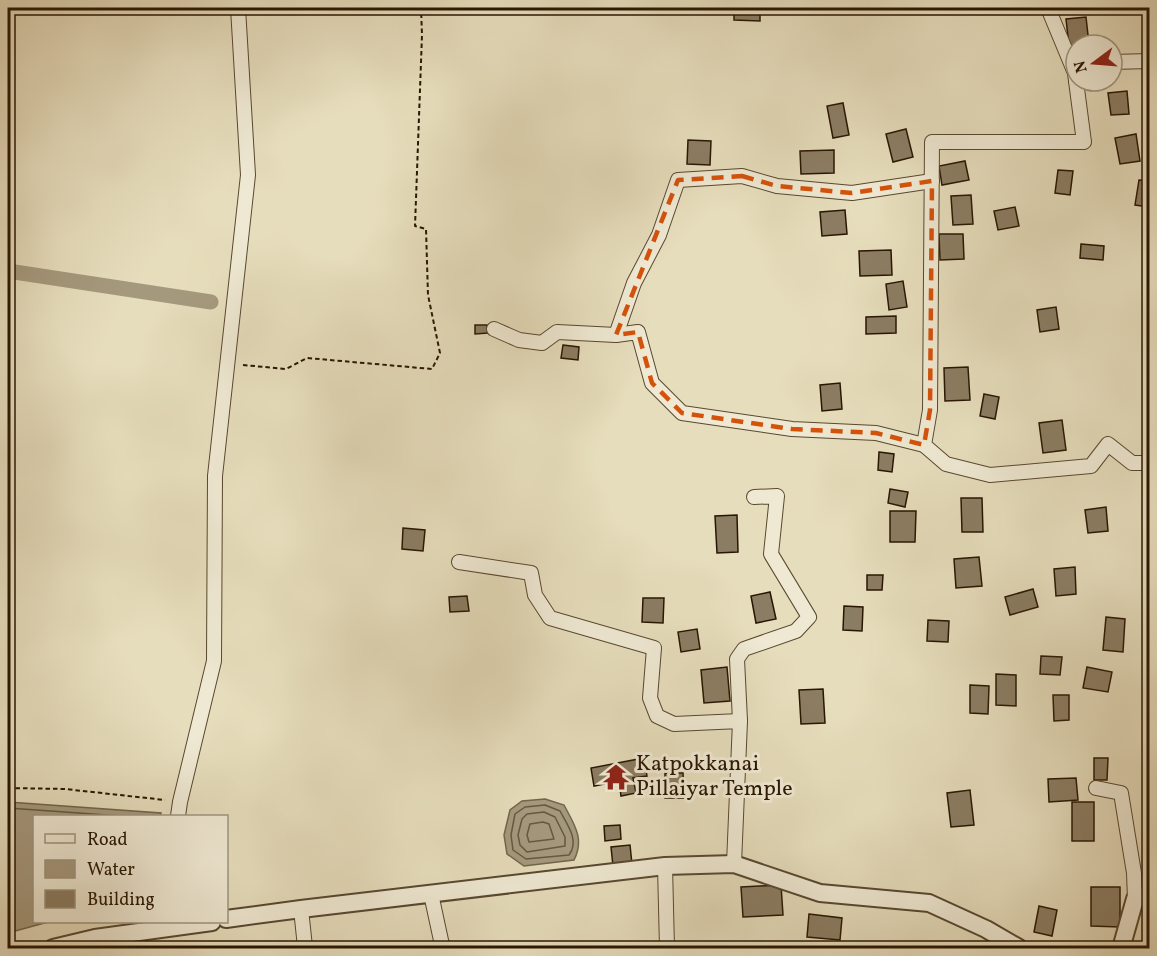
<svg xmlns="http://www.w3.org/2000/svg" width="1157" height="956" viewBox="0 0 1157 956" font-family="Vollkorn,serif">
<style>
.water{fill:#a5997d;stroke:#73654c;stroke-width:1.5}
.lines{fill:none;stroke-linecap:round;stroke-linejoin:round}
.shore{stroke:#665840;stroke-width:1.5}
.canal{stroke:#a5997d;stroke-width:15}
.building{fill:#8b7d63;stroke:#281602;stroke-width:1.5}
.minor-casing{stroke:#584830;stroke-width:16}
.tertiary-casing{stroke:#584830;stroke-width:20}
.path{stroke:#281602;stroke-width:2;stroke-dasharray:4.5 3;stroke-linecap:butt}
.minor{stroke:#efe9d3;stroke-width:14}
.tertiary{stroke:#efe9d3;stroke-width:16}
.marked{fill:none;stroke:#d5520b;stroke-width:4.5;stroke-dasharray:12 8;stroke-linejoin:round}
.labels{text-anchor:middle;dominant-baseline:central;stroke-width:6;stroke-linejoin:round;paint-order:stroke}
.poi-label{font-size:22px;fill:#281602;stroke:#efe9d3;text-anchor:start}
</style>
<rect width="100%" height="100%" fill="#e6ddbc"/>
<filter id="stains"><feTurbulence type="fractalNoise" baseFrequency=".00333" numOctaves="4"/><feColorMatrix values="0 0 0 0 .2 0 0 0 0 .09 0 0 0 0 .02 0 0 0 .5 -.17"/></filter>
<radialGradient id="worn" r=".72"><stop offset=".6" stop-color="#630" stop-opacity="0"/><stop offset="1" stop-color="#630" stop-opacity=".3"/></radialGradient>
<!-- water -->
<g class="water">
<path d="M545 799 564 805C574 824 585 839 574 860L524 866 507 854 504 835 510 810 522 801Z"/>
<path d="M8 802 161 813 160 816H34V922H48L8 933Z"/>
</g>
<g class="lines">
<!-- shore -->
<g class="shore">
<path d="M545 805 560 811C567 824 580 841 569 855L526 859 513 850 511 835 515 814 525 807Z"/>
<path d="M8 808 121 816"/>
<path d="M544 812 555 817 565 837V846L527 852 520 845 518 835 522 819 527 814Z"/>
<path d="M543 822 549 824 554 839 529 842 527 835 530 824Z"/>
</g>
<!-- canal -->
<path class="canal" d="M8 271 211 302"/>
</g>
<!-- building -->
<g class="building">
<path d="M734 8H760V21L734 20Z"/>
<path d="M1086 17 1089 44 1069 46 1066 19Z"/>
<path d="M1127 91 1129 114 1111 115 1108 93Z"/>
<path d="M843 103 849 135 833 138 827 106Z"/>
<path d="M906 129 913 157 893 162 886 134Z"/>
<path d="M1136 134 1140 161 1120 164 1115 138Z"/>
<path d="M688 140 711 141 710 165 687 164Z"/>
<path d="M834 150V173L801 174 800 151Z"/>
<path d="M965 161 969 180 942 185 939 166Z"/>
<path d="M1058 170 1073 171 1070 195 1055 193Z"/>
<path d="M1139 180 1150 181 1149 207 1135 205Z"/>
<path d="M971 195 973 224 953 225 951 196Z"/>
<path d="M1015 207 1019 226 998 230 994 211Z"/>
<path d="M845 210 847 234 822 236 820 212Z"/>
<path d="M939 234H963L964 259 940 260Z"/>
<path d="M1081 244 1104 246 1103 260 1080 258Z"/>
<path d="M891 250 892 275 860 276 859 251Z"/>
<path d="M903 281 907 307 889 310 886 284Z"/>
<path d="M1056 307 1059 329 1040 332 1037 310Z"/>
<path d="M896 316V333L866 334V317Z"/>
<path d="M475 325H487L488 333 475 334Z"/>
<path d="M563 345 579 347 578 360 561 358Z"/>
<path d="M968 367 970 400 945 401 944 368Z"/>
<path d="M840 383 842 409 822 411 820 385Z"/>
<path d="M984 394 999 397 995 419 980 416Z"/>
<path d="M1062 420 1066 450 1043 453 1039 423Z"/>
<path d="M879 452 894 454 892 472 878 470Z"/>
<path d="M890 489 908 492 905 507 888 503Z"/>
<path d="M961 498H982L983 532H962Z"/>
<path d="M1106 507 1108 531 1088 533 1085 510Z"/>
<path d="M890 511H916L915 542H890Z"/>
<path d="M737 515 738 552 717 553 715 516Z"/>
<path d="M403 528 425 530 423 551 402 549Z"/>
<path d="M979 557 982 586 956 588 954 559Z"/>
<path d="M1075 567 1076 594 1056 596 1054 569Z"/>
<path d="M867 575H883L882 590H867Z"/>
<path d="M1033 589 1038 607 1010 615 1005 597Z"/>
<path d="M770 592 776 619 756 623 751 596Z"/>
<path d="M467 596 469 611 450 612 449 597Z"/>
<path d="M643 598H664L663 623 642 622Z"/>
<path d="M844 606 863 607 862 631 843 630Z"/>
<path d="M1106 617 1125 619 1123 652 1103 650Z"/>
<path d="M928 620 949 621 948 642 927 641Z"/>
<path d="M697 629 700 649 681 652 678 632Z"/>
<path d="M1041 656 1062 657 1060 675 1040 674Z"/>
<path d="M727 667 730 701 704 703 701 670Z"/>
<path d="M1087 667 1112 672 1108 692 1083 688Z"/>
<path d="M996 674 1016 675V706L996 705Z"/>
<path d="M970 685 989 686 988 714 970 713Z"/>
<path d="M823 689 825 723 801 724 799 690Z"/>
<path d="M1053 695H1069V720L1054 721Z"/>
<path d="M644 758 647 776 633 778 636 793 621 796 619 781 594 786 591 768Z"/>
<path d="M1094 758H1108L1107 780H1094Z"/>
<path d="M665 773H683L684 798H665Z"/>
<path d="M1076 778 1078 800 1049 802 1048 779Z"/>
<path d="M970 790 974 825 951 827 947 793Z"/>
<rect x="1072" y="802" width="22" height="39"/>
<path d="M620 825 621 839 605 841 604 826Z"/>
<path d="M630 845 632 864 613 866 611 847Z"/>
<path d="M781 885 783 915 743 917 741 887Z"/>
<path d="M1091 887H1120V927L1091 926Z"/>
<path d="M1039 906 1057 910 1052 936 1034 932Z"/>
<path d="M809 914 842 918 840 940 807 937Z"/>
</g>
<g class="lines">
<!-- minor casing -->
<g class="minor-casing">
<g id="minor">
<path d="M1048 8 1075 73 1076 81"/>
<path d="M1112 62 1150 61"/>
<path d="M1076 81 1084 142H932L930 410 924 445 946 464 990 475 1091 466 1108 444 1132 463H1150"/>
<path d="M494 329 519 340 542 343 557 332 616 335 638 332 652 383 682 413 792 429 876 433 924 445"/>
<path d="M616 335 634 283 659 235 678 180 742 176 777 186 852 193 932 181"/>
<path d="M459 562 531 573 535 595 550 618 654 648 650 698 657 716 674 724 740 721 734 864"/>
<path d="M740 721 737 659 744 649 796 631 809 617 771 554 777 496 754 497"/>
<path d="M1096 788 1121 793 1134 873 1135 899"/>
<path d="M178 816 180 802 214 661 215 476 248 175 238 8"/>
<path d="M665 866 667 948"/>
<path d="M431 894 442 945 447 948"/>
<path d="M301 909 305 947"/>
</g>
</g>
<!-- tertiary casing -->
<g class="tertiary-casing">
<g id="tertiary">
<path d="M226 919 301 909 665 866 734 864 820 893 929 903 986 929 1019 948"/>
<path d="M53 948 95 938 212 922"/>
<path d="M1120 948 1122 945 1135 899 1150 894"/>
</g>
</g>
<!-- path -->
<g class="path">
<path d="M243 365 286 369 307 358 432 369 440 353 428 295 426 229 415 226 422 35 421 8"/>
<path d="M8 788 65 789 165 800"/>
</g>
<!-- minor -->
<use href="#minor" class="minor"/>
<!-- tertiary -->
<use href="#tertiary" class="tertiary"/>
</g>
<!-- marked area -->
<path class="marked" d="M742 176 777 186 852 193 932 181 930 410 924 445 876 433 792 429 682 413 652 383 638 332 616 335 678 180Z"/>
<!-- icons -->
<defs>
<g id="temple-bare" transform="scale(2.07)"><path d="M0-6L5-2H3V0L6.5 2.5H4V6H1.5V3h-3V6H-4V2.5H-6.5L-3 0V-2H-5Z" fill="#8f2418" stroke="#efe9d3" stroke-width="2.5" paint-order="stroke"/></g>
</defs>
<g fill-rule="evenodd">
<use href="#temple-bare" x="616" y="777"/>
</g>
<g class="labels">
<!-- poi labels -->
<g class="poi-label">
<text x="636" y="764">Katpokkanai<tspan x="636" dy="25">Pillaiyar Temple</tspan></text>
</g>
</g>
<!-- margin -->
<rect width="1157" height="956" fill="none" stroke="#e6ddbc" stroke-width="30"/>
<rect x="9" y="9" width="1139" height="938" fill="none" stroke="#281602" stroke-width="3"/>
<rect x="15" y="15" width="1127" height="926" fill="none" stroke="#281602" stroke-width="1.5"/>
<!-- legend -->
<rect x="33" y="815" width="195" height="108" fill="#efe9d3" stroke="#9f957f" stroke-width="1.5"/>
<rect x="45" y="834" width="30" height="9" fill="#efe9d3" stroke="#9f957f" stroke-width="1.5"/>
<text x="87" y="845" font-size="18" fill="#281602">Road</text>
<rect x="45" y="860" width="30" height="18" fill="#a5997d" stroke="#9f957f" stroke-width="1.5"/>
<text x="87" y="875" font-size="18" fill="#281602">Water</text>
<rect x="45" y="890" width="30" height="18" fill="#8b7d63" stroke="#9f957f" stroke-width="1.5"/>
<text x="87" y="905" font-size="18" fill="#281602">Building</text>
<!-- north arrow -->
<g transform="translate(1094 63) rotate(254)"><circle r="28" fill="#efe9d3" stroke="#9f957f" stroke-width="1.5"/>
<path d="M0-4.5L10 22L0 15L-10 22Z" fill="#8f2418"/>
<text y="-9" font-size="16" font-weight="bold" text-anchor="middle" fill="#281602">N</text>
</g>
<rect width="100%" height="100%" filter="url(#stains)"/>
<rect width="100%" height="100%" fill="url(#worn)"/>
</svg>
